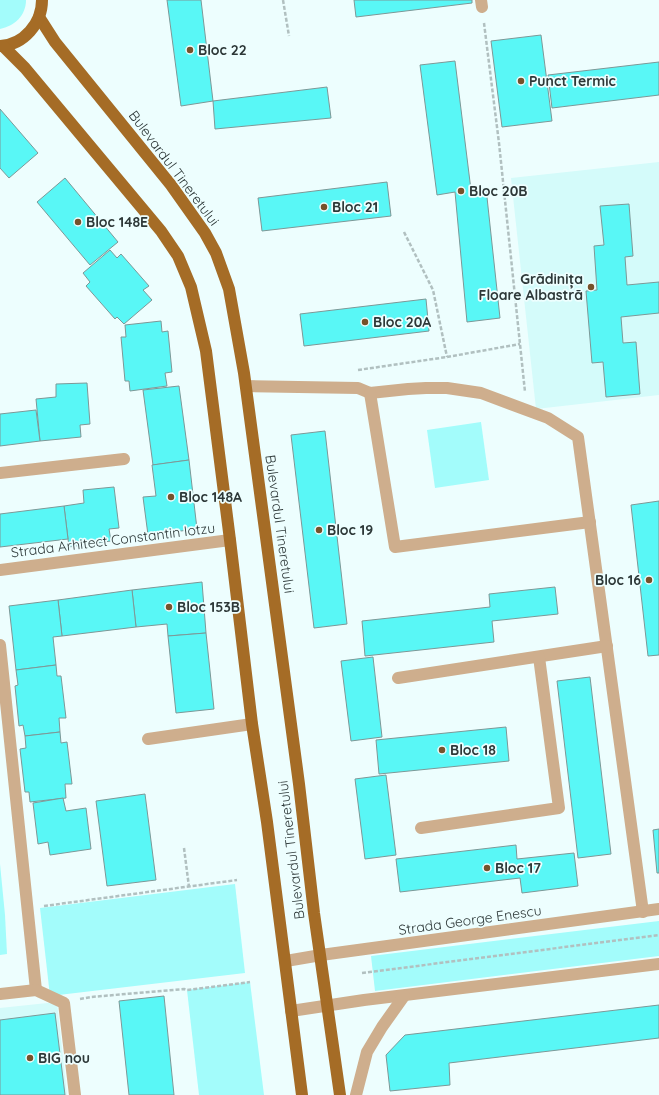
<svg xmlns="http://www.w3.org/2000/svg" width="659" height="1095" viewBox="0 0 659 1095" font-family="Quicksand,sans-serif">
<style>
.built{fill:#d4fbfa}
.green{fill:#a3fcfb}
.building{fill:#59f7f6;stroke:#7d9897}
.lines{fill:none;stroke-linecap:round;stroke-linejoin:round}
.path{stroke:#b1c0c0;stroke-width:2.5;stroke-dasharray:4 2;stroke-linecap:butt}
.minor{stroke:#ceae8d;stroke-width:12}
.major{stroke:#a56c26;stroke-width:12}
.poi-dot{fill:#75522b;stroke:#edfefe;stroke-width:1.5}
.labels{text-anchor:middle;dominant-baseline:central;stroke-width:3.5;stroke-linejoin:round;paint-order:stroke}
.poi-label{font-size:14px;font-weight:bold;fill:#2d3838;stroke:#edfefe;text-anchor:start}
.street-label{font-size:14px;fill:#2d3838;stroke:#edfefe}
</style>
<rect width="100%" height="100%" fill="#edfefe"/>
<!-- built -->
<g class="built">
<path d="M659 162V395L536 409 511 178Z"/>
<path d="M57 1002 67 1095H0V1008Z"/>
</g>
<!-- green -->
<g class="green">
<path d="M0 0H26C26 16 14 26 0 29Z"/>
<path d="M481 422 489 480 435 488 427 430Z"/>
<path d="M0 864 5 915 7 954 0 955Z"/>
<path d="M235 884 245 973 50 996 40 908Z"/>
<path d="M659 921V956L375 991 371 956Z"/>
<path d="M250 982 264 1095H199L187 990Z"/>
</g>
<!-- building -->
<g class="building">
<path d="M167 0H201L213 101 181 106Z"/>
<path d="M354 0H472V3L356 17Z"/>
<path d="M541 35 552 121 502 127 491 41Z"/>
<path d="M455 61 471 190 486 188 500 318 467 322 455 192 437 195 420 65Z"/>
<path d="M659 62V95L552 108 548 75Z"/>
<path d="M327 87 331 118 215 129 213 101Z"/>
<path d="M0 109 38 153 9 178 0 168Z"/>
<path d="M65 178 118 242 90 265 37 202Z"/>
<path d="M387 182 391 216 262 231 258 198Z"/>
<path d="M629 204 633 256 625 257 627 285 659 282V313L621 317 623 343 636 342 640 394 606 397 603 362 592 363 586 291 597 290 594 246 604 245 600 206Z"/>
<path d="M110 250 117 258 121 254 149 286 143 290 152 300 124 324 117 317 115 319 86 286 90 282 83 273Z"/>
<path d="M426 299 429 331 304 346 300 314Z"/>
<path d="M161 321 162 332 168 331 172 372 165 373 167 386 130 391 129 381H125L121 337H126L125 325Z"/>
<path d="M87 383 90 424 80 425 81 437 40 441 36 399 56 397V384Z"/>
<path d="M179 386 189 460 153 465 143 390Z"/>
<path d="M36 410 40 441 0 446V414Z"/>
<path d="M325 431 347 624 314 628 291 435Z"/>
<path d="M189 460 197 529 148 535 143 497 156 496 152 465Z"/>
<path d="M114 487 119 528 109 529 111 541 69 547 64 506 84 503 83 490Z"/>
<path d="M659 501V655L648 656 631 505Z"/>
<path d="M64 506 68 539 0 547V514Z"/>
<path d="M202 582 206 633 168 636 167 624 136 627 132 590Z"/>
<path d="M555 587 558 614 492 621 494 642 365 656 362 621 490 607 489 594Z"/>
<path d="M132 590 136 627 62 636 58 600Z"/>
<path d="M58 600 62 636 53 637 56 665 16 670 9 606Z"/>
<path d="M206 633 214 709 176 713 168 636Z"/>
<path d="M373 657 382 737 351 741 341 661Z"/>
<path d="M56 665 57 676H61L66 718H59L60 732 25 736 23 725 19 726 15 686 18 685 16 670Z"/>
<path d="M590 677 611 854 578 858 557 681Z"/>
<path d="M506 727 509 761 379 774 376 740Z"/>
<path d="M60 732 61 743 67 742 72 784H65L66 798 30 802 29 792H25L20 749 26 748 25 736Z"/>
<path d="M386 775 396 855 365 859 355 779Z"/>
<path d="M145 794 156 880 107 886 96 801Z"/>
<path d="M63 798 66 811 86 808 91 849 50 855 48 842 38 844 33 803Z"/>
<path d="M659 829V873H657L653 830Z"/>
<path d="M516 845 517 859 574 853 578 886 522 893 520 878 400 892 396 859Z"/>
<path d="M164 996 174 1095H129L119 1001Z"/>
<path d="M659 1005V1038L449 1063 450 1085 390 1091 386 1055 405 1035Z"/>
<path d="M55 1013 65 1095H0V1020Z"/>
</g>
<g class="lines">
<!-- path -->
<g class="path">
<path d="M283 0 289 36"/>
<path d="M484 23 499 143 525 392"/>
<path d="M404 232 433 290 447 357"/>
<path d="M358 370 447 357 520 344"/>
<path d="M184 848 189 887"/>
<path d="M44 906 237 880"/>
<path d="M362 973 659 935"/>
<path d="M80 999 91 997 184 989 187 990 250 982"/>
</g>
<!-- minor -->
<g class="minor">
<path d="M481 0 482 7"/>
<path d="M246 386 358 388 370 393 408 389 426 388H447L481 393 548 418 578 437 643 912"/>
<path d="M370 393 395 547 590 522"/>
<path d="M0 473 124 459"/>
<path d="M0 570 230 540"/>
<path d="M0 645 36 990"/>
<path d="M398 678 607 646"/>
<path d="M148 739 252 724"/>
<path d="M421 828 559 808 539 657"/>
<path d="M286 961 321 955 659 909"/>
<path d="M0 994 36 990 64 1003 75 1095"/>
<path d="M291 1011 364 1000 659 964"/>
<path d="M356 1095 367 1052 382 1027 404 996"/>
</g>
<!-- major -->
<g class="major">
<path d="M39 17 55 42 171 185 205 233 216 253 229 289 244 373 299 784 314 913 340 1095"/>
<path d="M0 46C24 45 42 23 42 0"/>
<path d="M3 46 25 68 161 231 178 256 191 287 206 351 230 540 252 724 267 822 302 1095"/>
</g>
</g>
<!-- markers -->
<g class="poi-dot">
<circle cx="190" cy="50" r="4"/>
<circle cx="521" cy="81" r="4"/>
<circle cx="461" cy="191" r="4"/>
<circle cx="324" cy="207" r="4"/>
<circle cx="78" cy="222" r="4"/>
<circle cx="591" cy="287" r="4"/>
<circle cx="365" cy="322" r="4"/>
<circle cx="171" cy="497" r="4"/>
<circle cx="319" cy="530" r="4"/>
<circle cx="649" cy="580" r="4"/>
<circle cx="169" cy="607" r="4"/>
<circle cx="442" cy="750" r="4"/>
<circle cx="487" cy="868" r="4"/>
<circle cx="30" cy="1058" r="4"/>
</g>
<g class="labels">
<!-- poi labels -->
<g class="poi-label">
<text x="198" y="50">Bloc 22</text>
<text x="529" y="81">Punct Termic</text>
<text x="469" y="191">Bloc 20B</text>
<text x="332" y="207">Bloc 21</text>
<text x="86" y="222">Bloc 148E</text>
<text x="583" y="279" text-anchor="end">Grădinița<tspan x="583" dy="16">Floare Albastră</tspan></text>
<text x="373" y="322">Bloc 20A</text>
<text x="179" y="497">Bloc 148A</text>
<text x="327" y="530">Bloc 19</text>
<text x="641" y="580" text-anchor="end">Bloc 16</text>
<text x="177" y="607">Bloc 153B</text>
<text x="450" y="750">Bloc 18</text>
<text x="495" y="868">Bloc 17</text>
<text x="38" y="1058">BIG nou</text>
</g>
<!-- street labels -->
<g class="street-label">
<text transform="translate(174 168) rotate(53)">Bulevardul Tineretului</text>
<text transform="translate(280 524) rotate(82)">Bulevardul Tineretului</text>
<text transform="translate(113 540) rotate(-7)">Strada Arhitect Constantin Iotzu</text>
<text transform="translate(291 850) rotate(-97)">Bulevardul Tineretului</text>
<text transform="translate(470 920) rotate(-8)">Strada George Enescu</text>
</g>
</g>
</svg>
